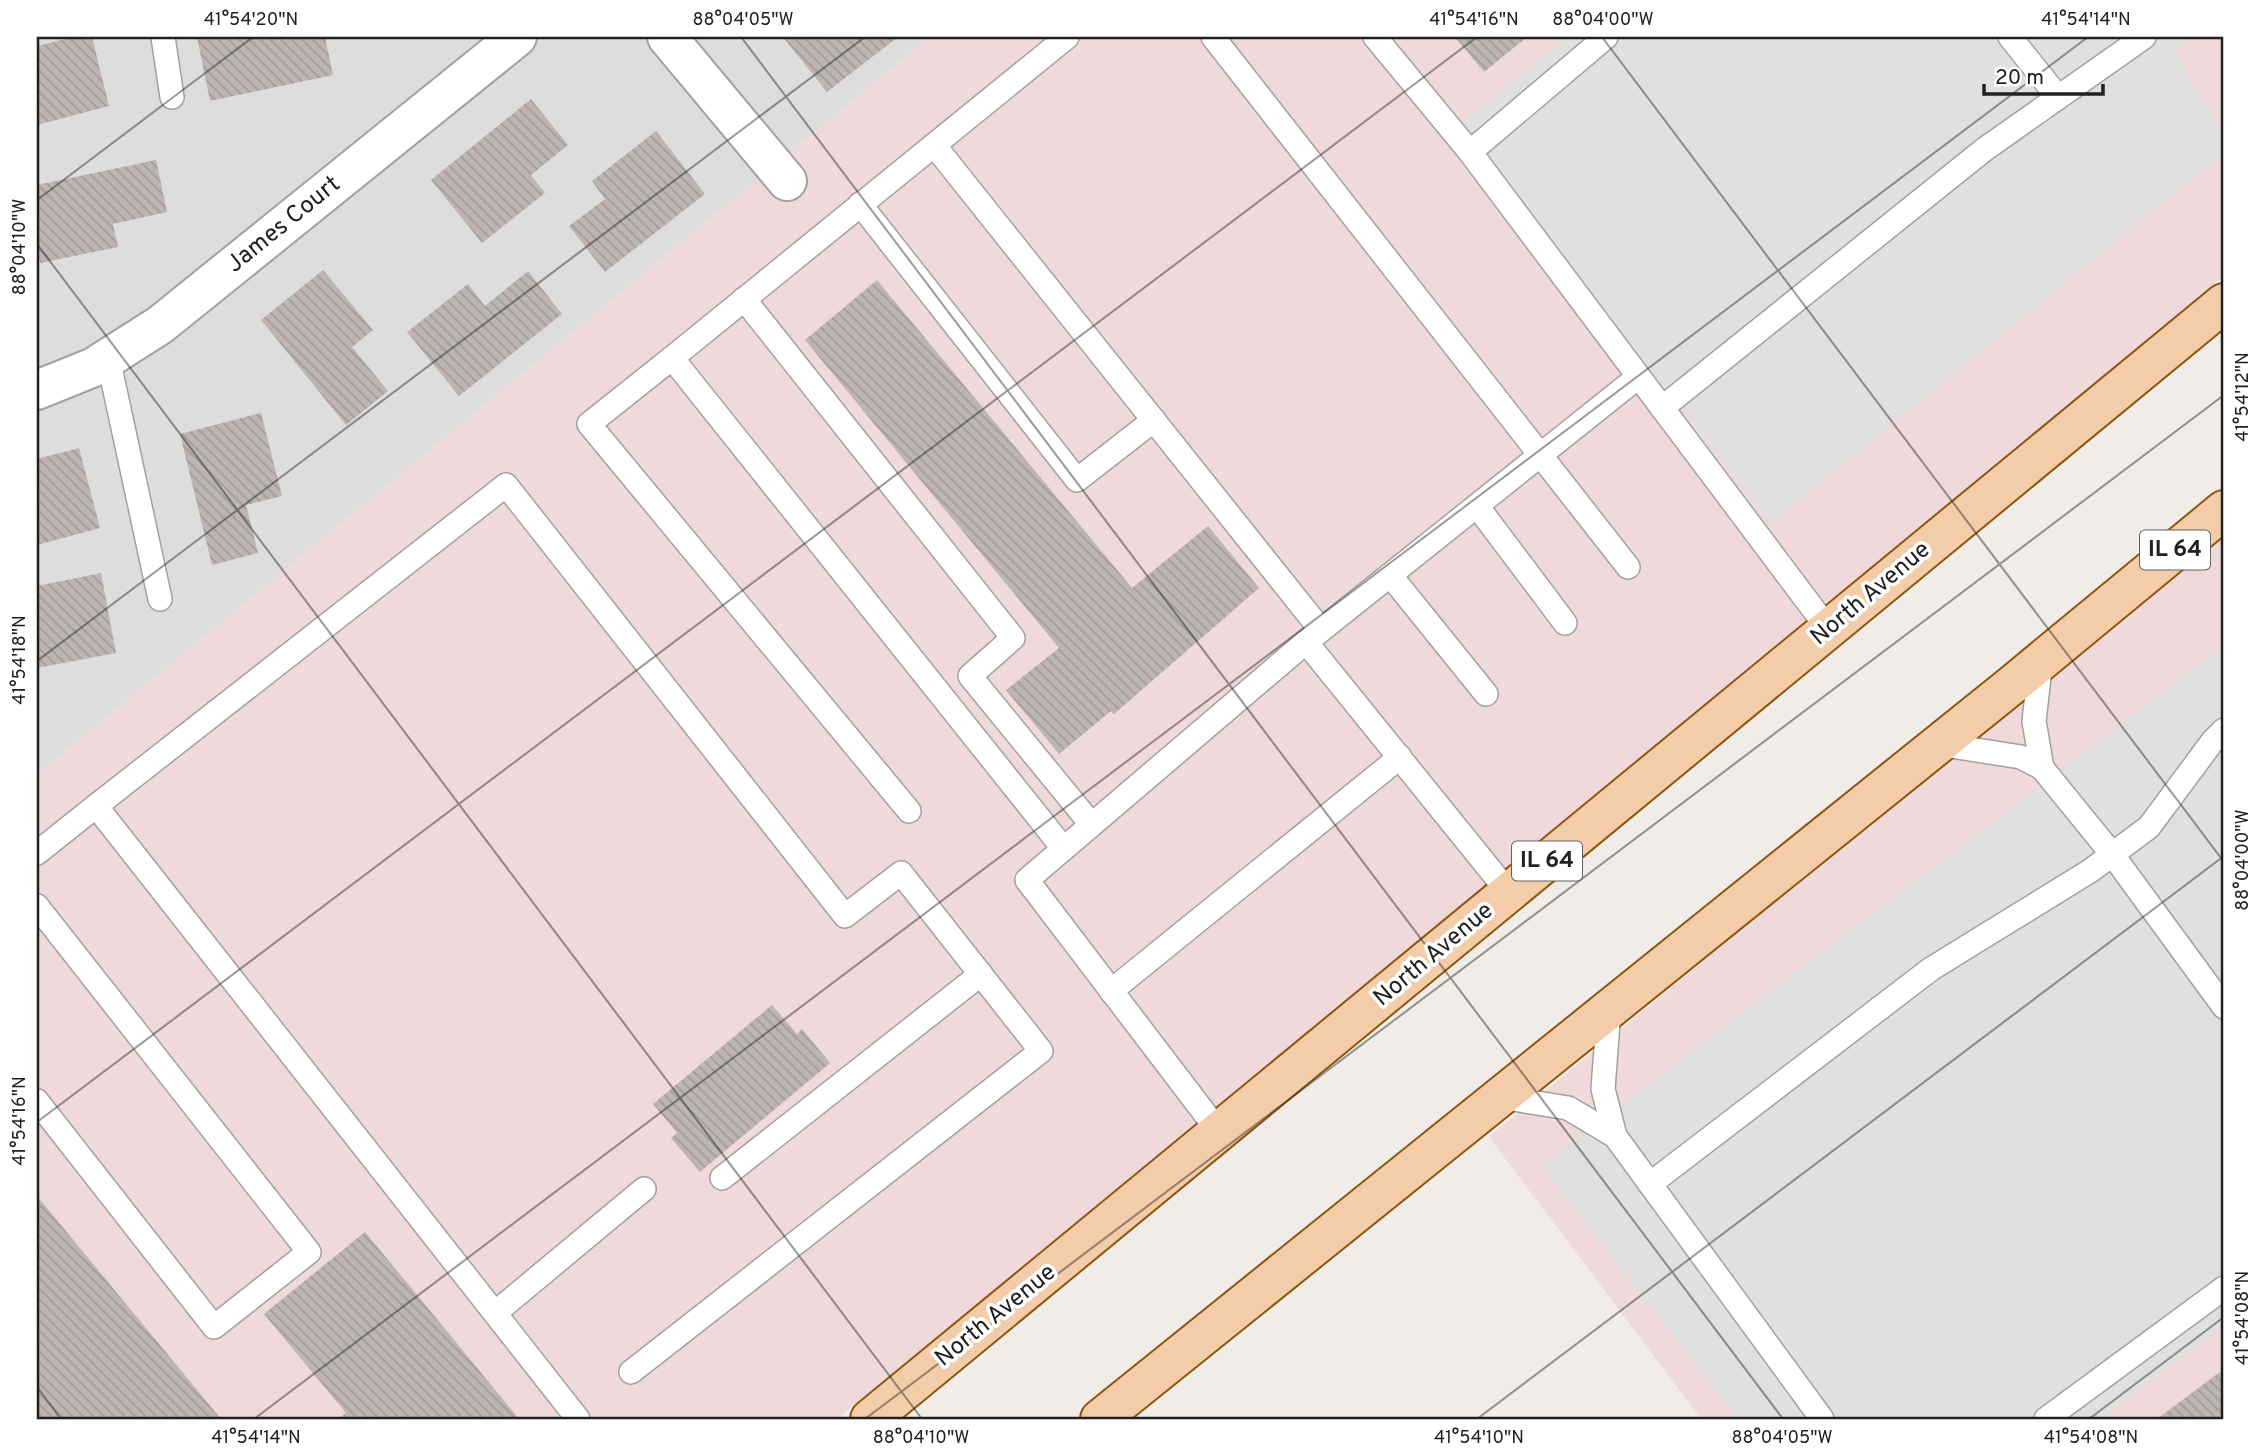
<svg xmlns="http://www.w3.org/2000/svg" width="2261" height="1456" viewBox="0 0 2261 1456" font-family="Overpass,sans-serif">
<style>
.residential{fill:#dedddd}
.commercial{fill:#efd9da}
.parking{fill:#e0e0e0}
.building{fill:url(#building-back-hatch)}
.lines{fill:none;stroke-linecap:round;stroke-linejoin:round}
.service-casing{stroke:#a1a1a1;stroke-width:26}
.minor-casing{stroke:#a1a1a1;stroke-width:42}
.primary-casing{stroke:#8d560f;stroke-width:42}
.service{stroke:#fff;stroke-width:23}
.minor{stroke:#fff;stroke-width:38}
.primary{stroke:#f3cca9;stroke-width:38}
.ticks{fill:none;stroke:#202020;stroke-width:2;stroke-opacity:0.45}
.labels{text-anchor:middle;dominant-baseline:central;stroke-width:7;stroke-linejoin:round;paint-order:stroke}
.shield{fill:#fff;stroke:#636363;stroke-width:2}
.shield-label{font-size:23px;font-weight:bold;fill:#202020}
.street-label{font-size:24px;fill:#202020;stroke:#fff}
.neatline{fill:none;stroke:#202020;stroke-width:2.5}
.ticks-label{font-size:18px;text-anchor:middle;fill:#202020}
</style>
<defs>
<pattern id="building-back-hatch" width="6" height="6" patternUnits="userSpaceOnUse" patternTransform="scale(1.75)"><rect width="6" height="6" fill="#bdb5b1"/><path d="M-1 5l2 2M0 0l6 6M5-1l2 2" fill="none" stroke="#a29b98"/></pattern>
</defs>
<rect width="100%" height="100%" fill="#f0ece8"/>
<!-- residential -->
<path class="residential" d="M37 37H930L37 775Z"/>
<!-- commercial -->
<g class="commercial">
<path d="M930 37H2224V276L1803 632 837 1419H37V775Z"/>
<path d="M2224 535V1419H1701L1489 1137Z"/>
</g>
<!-- parking -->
<g class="parking">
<path d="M1567 37H2191L2173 51 2224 137V153L1771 523 1460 125Z"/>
<path d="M2224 646V1325L2099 1419H1737L1541 1166Z"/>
</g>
<!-- building -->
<g class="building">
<path d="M73 37H92L109 106 37 125V46Z"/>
<path d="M197 37H325L333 75 210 101Z"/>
<path d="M783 37H898L827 92Z"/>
<path d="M1455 37H1527L1484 72Z"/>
<path d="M531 99 568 145 531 175 545 193 482 243 431 180Z"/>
<path d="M656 131 705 194 605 272 569 226 605 199 592 181Z"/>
<path d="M156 160 167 212 113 224 118 247 40 263 37 247V185Z"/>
<path d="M323 270 373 330 352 347 388 391 346 425 261 320Z"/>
<path d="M528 271 562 314 459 396 407 332 468 284 485 306Z"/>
<path d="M877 280 1132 588 1208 526 1259 588 1114 714 1111 711 1059 754 1006 690 1059 648 805 340Z"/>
<path d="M261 413 282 496 246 505 258 553 212 565 180 434Z"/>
<path d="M79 448 100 528 37 545V459Z"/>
<path d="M101 573 116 653 37 668V586Z"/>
<path d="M772 1005 797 1034 802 1029 830 1063 700 1172 671 1138 677 1133 653 1104Z"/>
<path d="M37 1196 221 1419H37Z"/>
<path d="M365 1232 446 1330 519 1419H338L346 1413 264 1314Z"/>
<path d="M2224 1369V1419H2157Z"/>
</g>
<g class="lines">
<!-- service casing -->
<g class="service-casing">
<g id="service">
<path d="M163 37 172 97"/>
<path d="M1213 37 1628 567"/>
<path d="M1375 37 1470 152"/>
<path d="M1606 37 1470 152 1829 630"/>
<path d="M2010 37 2058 97"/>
<path d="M934 145 1321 630"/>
<path d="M860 204 1077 480 1154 420"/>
<path d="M744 299 1013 638 970 676 1091 824"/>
<path d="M108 358 160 599"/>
<path d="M672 358 1067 37"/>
<path d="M1662 408 1985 149 2144 37"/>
<path d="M1477 506 1565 623"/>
<path d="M1390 575 1486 694"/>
<path d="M1310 639 1638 377"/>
<path d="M2041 660 2034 721 2042 768"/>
<path d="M1938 744 2021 757 2042 768 2112 854 2224 1007"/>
<path d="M909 811 589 424 672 358 1063 848"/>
<path d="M37 853 96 806"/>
<path d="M37 906 309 1252 214 1327 37 1101"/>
<path d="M1111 991 1400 757"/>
<path d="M1609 1009 1603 1089 1615 1136 1822 1419"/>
<path d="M1500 1097 1568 1108 1615 1136"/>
<path d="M1219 1132 1027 880 1306 642 1509 893"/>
<path d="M722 1178 981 974"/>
<path d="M1650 1184 1931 969 2090 871 2149 827 2212 742 2224 730"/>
<path d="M495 1313 644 1189"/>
<path d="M578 1419 96 806 506 485 845 916 901 873 1041 1051 631 1372"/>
<path d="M2046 1419 2224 1288"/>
</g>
</g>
<!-- minor casing -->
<g class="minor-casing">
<g id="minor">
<path d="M667 37 787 181"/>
<path d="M37 390 94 367 160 325 517 37"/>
</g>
</g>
<!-- primary casing -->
<g class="primary-casing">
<g id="primary">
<path d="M870 1419 2224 303"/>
<path d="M1100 1419 2012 685 2224 510"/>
</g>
</g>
<!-- service -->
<use href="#service" class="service"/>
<!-- minor -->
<use href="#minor" class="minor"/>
<!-- primary -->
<use href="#primary" class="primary"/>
</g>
<!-- ticks -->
<path class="ticks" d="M741 37 1783 1419M1602 37 2224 862M37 200 253 37M37 244 922 1419M37 661 865 37M37 1122 1477 37M37 1387 61 1419M254 1419 2088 37M865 1419 2224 395M1477 1419 2224 856M2089 1419 2224 1317"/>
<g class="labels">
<!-- shield labels -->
<g class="shield">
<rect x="2140" y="530.5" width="70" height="39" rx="5"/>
<rect x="1512" y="841.5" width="70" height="39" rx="5"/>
</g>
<g class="shield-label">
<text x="2175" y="550">IL 64</text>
<text x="1547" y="861">IL 64</text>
</g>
<!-- street labels -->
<g class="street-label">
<text transform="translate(284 225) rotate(-39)">James Court</text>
<text transform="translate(1871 594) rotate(-40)">North Avenue</text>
<text transform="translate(1434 955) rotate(-40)">North Avenue</text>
<text transform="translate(996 1316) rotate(-39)">North Avenue</text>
</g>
</g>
<!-- border -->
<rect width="2261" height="1456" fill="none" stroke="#ffffff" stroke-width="77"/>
<!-- scale -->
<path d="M1984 84v10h119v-10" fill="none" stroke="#202020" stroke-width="3.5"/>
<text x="1995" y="84" font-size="21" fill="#202020" stroke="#ffffff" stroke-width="5" paint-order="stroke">20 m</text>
<rect x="38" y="38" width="2184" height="1380" class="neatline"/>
<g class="ticks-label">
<text x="251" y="25">41°54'20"N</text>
<text x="743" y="25">88°04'05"W</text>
<text x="1474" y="25">41°54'16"N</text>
<text x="1603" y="25">88°04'00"W</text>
<text x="2086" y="25">41°54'14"N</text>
<text transform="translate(19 247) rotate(-90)" y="6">88°04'10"W</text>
<text transform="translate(2242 397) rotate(-90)" y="6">41°54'12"N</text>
<text transform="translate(19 660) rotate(-90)" y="6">41°54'18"N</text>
<text transform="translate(2242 860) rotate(-90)" y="6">88°04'00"W</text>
<text transform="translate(19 1121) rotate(-90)" y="6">41°54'16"N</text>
<text transform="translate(2242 1318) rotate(-90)" y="6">41°54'08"N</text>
<text x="256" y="1443">41°54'14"N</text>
<text x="921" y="1443">88°04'10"W</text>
<text x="1479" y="1443">41°54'10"N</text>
<text x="1782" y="1443">88°04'05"W</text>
<text x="2091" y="1443">41°54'08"N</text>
</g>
</svg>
